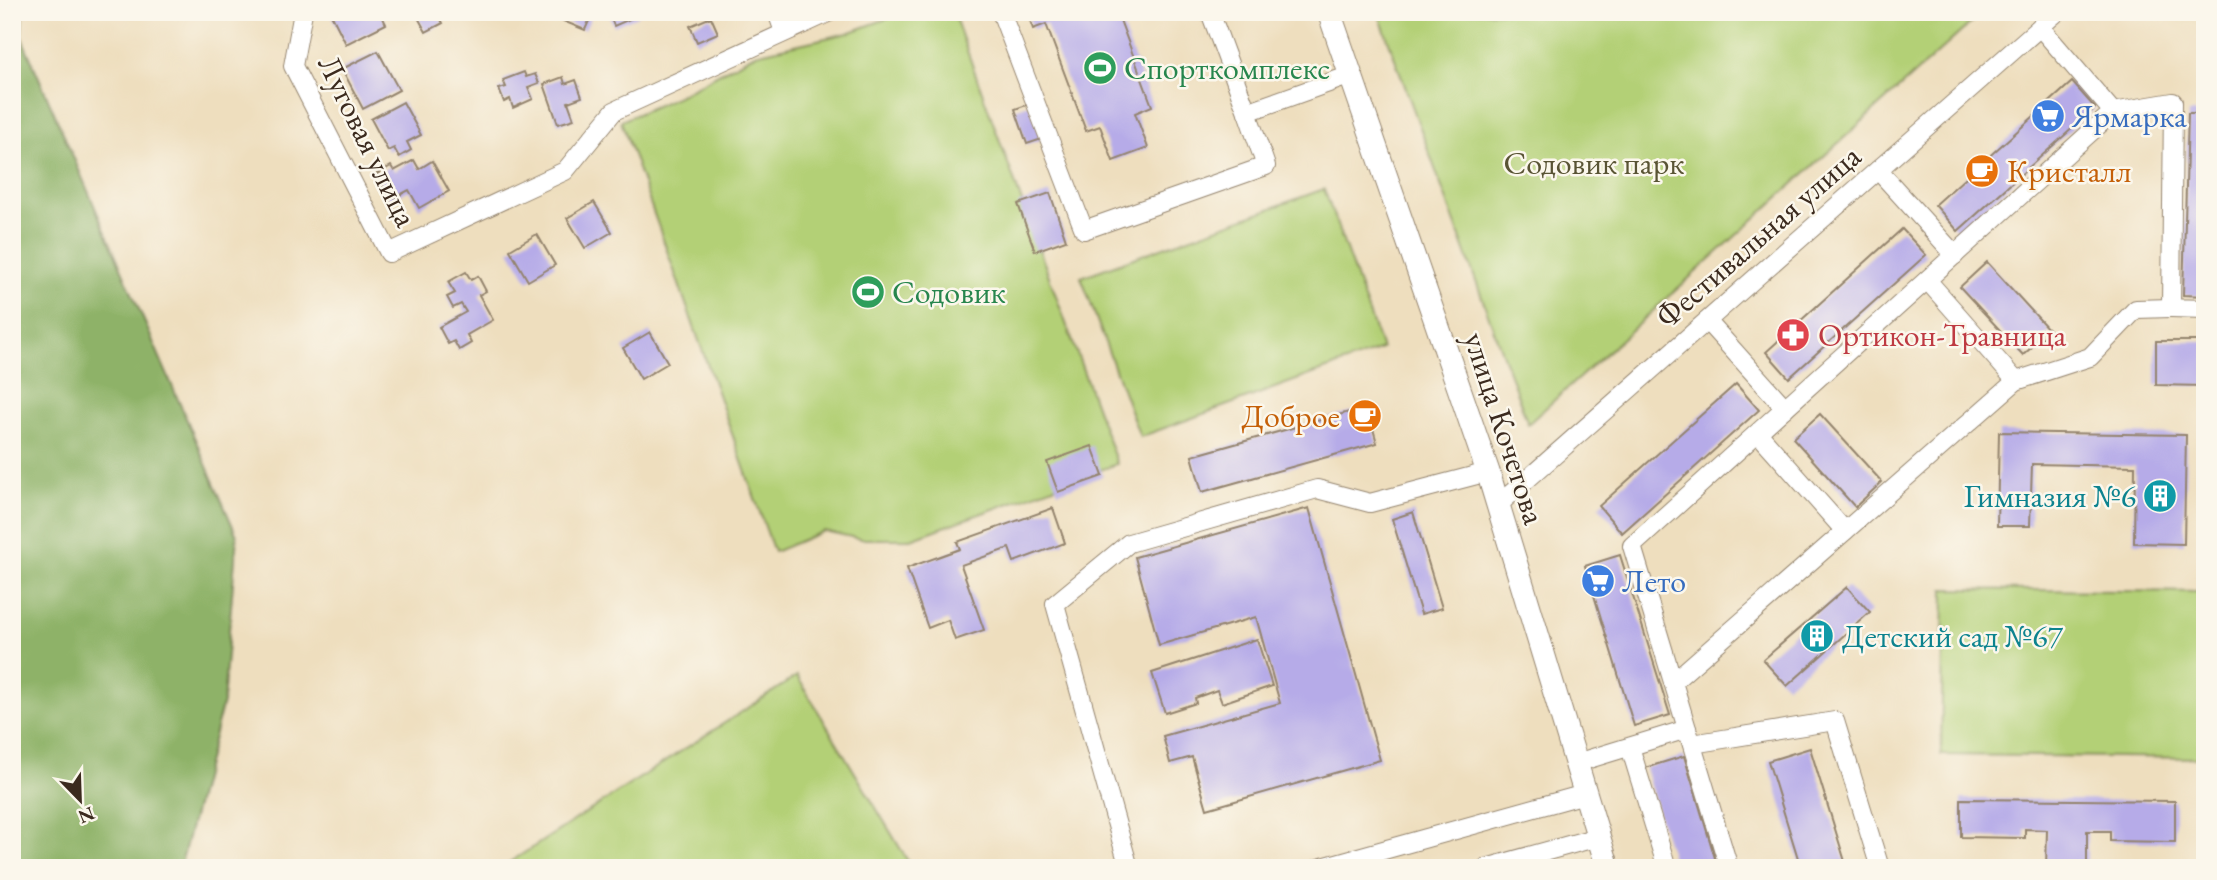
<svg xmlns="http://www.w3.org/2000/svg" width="2217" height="880" viewBox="0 0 2217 880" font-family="'EB Garamond',serif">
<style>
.green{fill:#b3d076;stroke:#777d4a;stroke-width:2}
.forest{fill:#8eb267;stroke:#646e42;stroke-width:2}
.building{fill:#b6abe8}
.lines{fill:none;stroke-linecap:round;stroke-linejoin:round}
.minor-casing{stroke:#94846e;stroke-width:20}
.major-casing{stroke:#94846e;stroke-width:25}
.minor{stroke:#fff;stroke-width:18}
.major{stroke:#fff;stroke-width:23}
.labels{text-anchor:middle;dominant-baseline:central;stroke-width:5;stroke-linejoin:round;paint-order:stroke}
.leisure-label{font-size:32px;fill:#27864d;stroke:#fbf7ec;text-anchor:start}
.shop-label{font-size:32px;fill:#366cbe;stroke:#fbf7ec;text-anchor:start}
.street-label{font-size:32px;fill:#3b2a1e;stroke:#fbf7ec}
.park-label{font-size:32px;fill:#595434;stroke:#fbf7ec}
.food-label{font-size:32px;fill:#c56008;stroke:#fbf7ec;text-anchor:start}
.health-label{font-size:32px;fill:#be3a42;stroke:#fbf7ec;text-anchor:start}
.culture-label{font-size:32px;fill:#0d838f;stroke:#fbf7ec;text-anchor:end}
</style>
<rect width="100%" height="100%" fill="#fbf7ec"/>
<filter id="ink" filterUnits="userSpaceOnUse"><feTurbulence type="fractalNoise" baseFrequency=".0143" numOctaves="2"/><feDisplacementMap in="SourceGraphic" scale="14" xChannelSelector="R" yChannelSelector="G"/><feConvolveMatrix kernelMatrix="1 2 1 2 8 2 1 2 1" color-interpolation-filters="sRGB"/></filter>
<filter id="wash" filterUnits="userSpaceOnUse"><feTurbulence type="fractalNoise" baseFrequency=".00686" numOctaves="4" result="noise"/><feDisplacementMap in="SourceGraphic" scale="28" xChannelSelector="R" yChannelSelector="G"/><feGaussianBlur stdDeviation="1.57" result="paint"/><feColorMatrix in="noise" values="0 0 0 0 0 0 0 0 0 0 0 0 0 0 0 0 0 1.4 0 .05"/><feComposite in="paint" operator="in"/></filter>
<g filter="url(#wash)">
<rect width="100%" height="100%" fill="#eedebe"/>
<!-- green -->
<g class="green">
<path d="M905 12H953L1117 464 911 539H861L824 531 774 552 621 121 678 96 755 54 848 33Z"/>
<path d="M1378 12H1983L1528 424Z"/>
<path d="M1324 189 1382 349 1140 437 1081 277Z"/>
<path d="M1944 589 2205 592 2203 758 1941 755Z"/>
<path d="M797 676 912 868H501Z"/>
</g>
<!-- forest -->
<path class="forest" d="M12 12H23L21 36 237 536 223 702 180 868H12Z"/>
<g id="blocks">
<!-- building -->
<g class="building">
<path d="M336 12H380L386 24 346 44 331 14Z"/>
<path d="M415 12H436L443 23 426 32Z"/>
<path d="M553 12H593L585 30 551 16Z"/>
<path d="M608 12H638L639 15 614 26Z"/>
<path d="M1027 12H1117L1152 106 1135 113 1148 148 1113 161 1100 126 1086 131 1046 24 1033 29Z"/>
<path d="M711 17 718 33 697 42 690 26Z"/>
<path d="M378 51 399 90 363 109 342 69Z"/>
<path d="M524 72 526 77 535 74 539 83 528 87 533 99 513 108 510 99 504 102 499 89 506 87 503 80Z"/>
<path d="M563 77 565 84 576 80 582 97 568 102 574 119 558 124 544 84Z"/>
<path d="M2072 82 2095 108 1958 231 1935 205Z"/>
<path d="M403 102 421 135 407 142 411 150 399 157 394 148 388 151 371 119Z"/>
<path d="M1029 104 1042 139 1027 144 1015 109Z"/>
<path d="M2188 113H2205V296L2183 295Z"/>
<path d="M414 160 419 169 432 161 449 191 419 208 409 190 390 200 377 174 391 166 394 171Z"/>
<path d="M1050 193 1066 240 1035 251 1018 204Z"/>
<path d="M594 202 612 232 585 248 567 218Z"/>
<path d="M1902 229 1926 255 1789 378 1766 352Z"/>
<path d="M537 234 555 265 528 281 510 250Z"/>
<path d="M1987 262 2050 331 2023 355 1960 287Z"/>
<path d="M466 272 471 280 478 276 486 291 479 295 493 320 467 335 471 343 459 350 454 341 448 344 439 327 466 312 461 304 453 308 447 297 455 293 448 282Z"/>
<path d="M650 332 668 363 641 379 623 348Z"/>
<path d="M2156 341H2205V386L2156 385Z"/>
<path d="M1736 384 1759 410 1622 533 1599 506Z"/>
<path d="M1367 407 1377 443 1202 492 1192 456Z"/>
<path d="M1820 414 1882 482 1855 507 1793 438Z"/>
<path d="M1999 432 2186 435 2184 544 2134 543 2135 466 2032 464 2030 526H1997Z"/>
<path d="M1092 446 1103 476 1058 492 1047 462Z"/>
<path d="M1053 508 1065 543 1014 562 1009 548 961 565 984 630 955 640 948 620 928 628 907 568 960 549 957 542Z"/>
<path d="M1309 508 1380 760 1207 809 1192 757 1170 763 1163 736 1280 703 1256 617 1159 645 1135 557Z"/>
<path d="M1413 512 1442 608 1421 614 1392 519Z"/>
<path d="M1620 555 1670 715 1634 726 1585 566Z"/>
<path d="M1847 587 1870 612 1787 686 1763 660Z"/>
<path d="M1257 639 1272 686 1222 703 1217 690 1195 698 1196 703 1165 713 1152 673Z"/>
<path d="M1810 748 1847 868H1801L1768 761Z"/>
<path d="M1684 756 1718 868H1675L1645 768Z"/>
<path d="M1961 799 2175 801V842L2110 841V831H2087V868H2046L2047 830 2025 829V838L1961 837Z"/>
</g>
</g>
</g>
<g filter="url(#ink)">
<use href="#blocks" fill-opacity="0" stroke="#94846e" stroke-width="2"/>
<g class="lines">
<!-- minor casing -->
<g class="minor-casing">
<g id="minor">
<path d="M303 12 293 66 389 253 565 171 614 111 830 12"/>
<path d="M777 12 784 32"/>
<path d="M1001 12 1084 230 1266 166 1247 112 1351 75"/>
<path d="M1210 12 1247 112"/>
<path d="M2113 112 2173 102 2171 308 2205 309"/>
<path d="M1878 170 1955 255"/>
<path d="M1927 280 2016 381"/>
<path d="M1707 321 1785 408"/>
<path d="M1758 433 1845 531"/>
<path d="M1498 505 2057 12"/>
<path d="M1673 682 2016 381 2090 357 2136 309 2171 308"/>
<path d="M1692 744 1835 721 1880 868"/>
<path d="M1630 747 1667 868"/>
<path d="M1576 763 1687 729"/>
<path d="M1129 868 1055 604 1129 543 1317 489 1370 503 1488 472"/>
<path d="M1319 868 1585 794"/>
<path d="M1486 868 1598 837"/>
<path d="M1729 868 1632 546 2113 112 2040 27"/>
</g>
</g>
<!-- major casing -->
<g class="major-casing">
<path id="major" d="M1329 12 1488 472 1608 868"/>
</g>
<!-- minor -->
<use href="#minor" class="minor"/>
<!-- major -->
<use href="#major" class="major"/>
</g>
</g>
<!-- icons -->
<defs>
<g id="stadium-disc" transform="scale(1.75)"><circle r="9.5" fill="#2e9e5b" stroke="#fbf7ec"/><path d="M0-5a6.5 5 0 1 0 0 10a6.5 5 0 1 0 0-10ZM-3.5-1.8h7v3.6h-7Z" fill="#fff"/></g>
<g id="supermarket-disc" transform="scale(1.75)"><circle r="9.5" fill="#3f7fe0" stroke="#fbf7ec"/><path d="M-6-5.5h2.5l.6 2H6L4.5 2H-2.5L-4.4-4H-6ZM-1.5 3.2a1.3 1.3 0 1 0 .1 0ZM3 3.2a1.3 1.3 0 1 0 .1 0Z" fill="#fff"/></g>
<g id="cafe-disc" transform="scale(1.75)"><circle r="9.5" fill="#e8710a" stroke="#fbf7ec"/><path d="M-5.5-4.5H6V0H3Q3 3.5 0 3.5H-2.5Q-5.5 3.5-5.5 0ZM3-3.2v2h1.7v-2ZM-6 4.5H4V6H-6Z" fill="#fff"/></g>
<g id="pharmacy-disc" transform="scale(1.75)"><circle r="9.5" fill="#e0444e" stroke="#fbf7ec"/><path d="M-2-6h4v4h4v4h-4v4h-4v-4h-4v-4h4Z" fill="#fff"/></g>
<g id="building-disc" transform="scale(1.75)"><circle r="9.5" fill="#0f9aa8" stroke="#fbf7ec"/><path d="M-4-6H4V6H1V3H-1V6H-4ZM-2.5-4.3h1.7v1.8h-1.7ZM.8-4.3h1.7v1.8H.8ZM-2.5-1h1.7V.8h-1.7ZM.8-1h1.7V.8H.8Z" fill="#fff"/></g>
</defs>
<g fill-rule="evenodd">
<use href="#stadium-disc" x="1100" y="68"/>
<use href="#supermarket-disc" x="2048" y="116"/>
<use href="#cafe-disc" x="1982" y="171"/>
<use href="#stadium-disc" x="868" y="292"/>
<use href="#pharmacy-disc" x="1793" y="335"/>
<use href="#cafe-disc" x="1365" y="416"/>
<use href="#building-disc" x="2160" y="496"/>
<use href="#supermarket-disc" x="1598" y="581"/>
<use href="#building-disc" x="1817" y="636"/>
</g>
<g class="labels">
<!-- leisure labels -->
<g class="leisure-label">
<text x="1124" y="68">Спорткомплекс</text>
<text x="892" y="292">Содовик</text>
</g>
<!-- shop labels -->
<g class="shop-label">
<text x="2072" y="116">Ярмарка</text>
<text x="1622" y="581">Лето</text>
</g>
<!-- street labels -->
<g class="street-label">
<text transform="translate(368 141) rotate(64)">Луговая улица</text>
<text transform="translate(1758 236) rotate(-41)">Фестивальная улица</text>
<text transform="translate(1505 428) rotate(72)">улица Кочетова</text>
</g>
<!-- park labels -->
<g class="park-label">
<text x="1594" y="163">Содовик парк</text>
</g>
<!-- food labels -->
<g class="food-label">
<text x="2007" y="171">Кристалл</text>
<text x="1340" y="416" text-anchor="end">Доброе</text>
</g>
<!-- health labels -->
<g class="health-label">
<text x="1818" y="335">Ортикон-Травница</text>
</g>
<!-- culture labels -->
<g class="culture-label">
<text x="2136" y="496">Гимназия №6</text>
<text x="1842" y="636" text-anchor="start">Детский сад №67</text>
</g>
</g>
<!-- margin -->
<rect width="2217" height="880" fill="none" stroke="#fbf7ec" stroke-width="42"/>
<!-- north arrow -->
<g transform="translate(80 800) rotate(157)" stroke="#fbf7ec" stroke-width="5" paint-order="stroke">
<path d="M0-5L12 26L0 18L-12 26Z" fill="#3b2a1e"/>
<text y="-10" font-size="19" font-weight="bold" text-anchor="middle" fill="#3b2a1e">N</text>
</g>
</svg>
